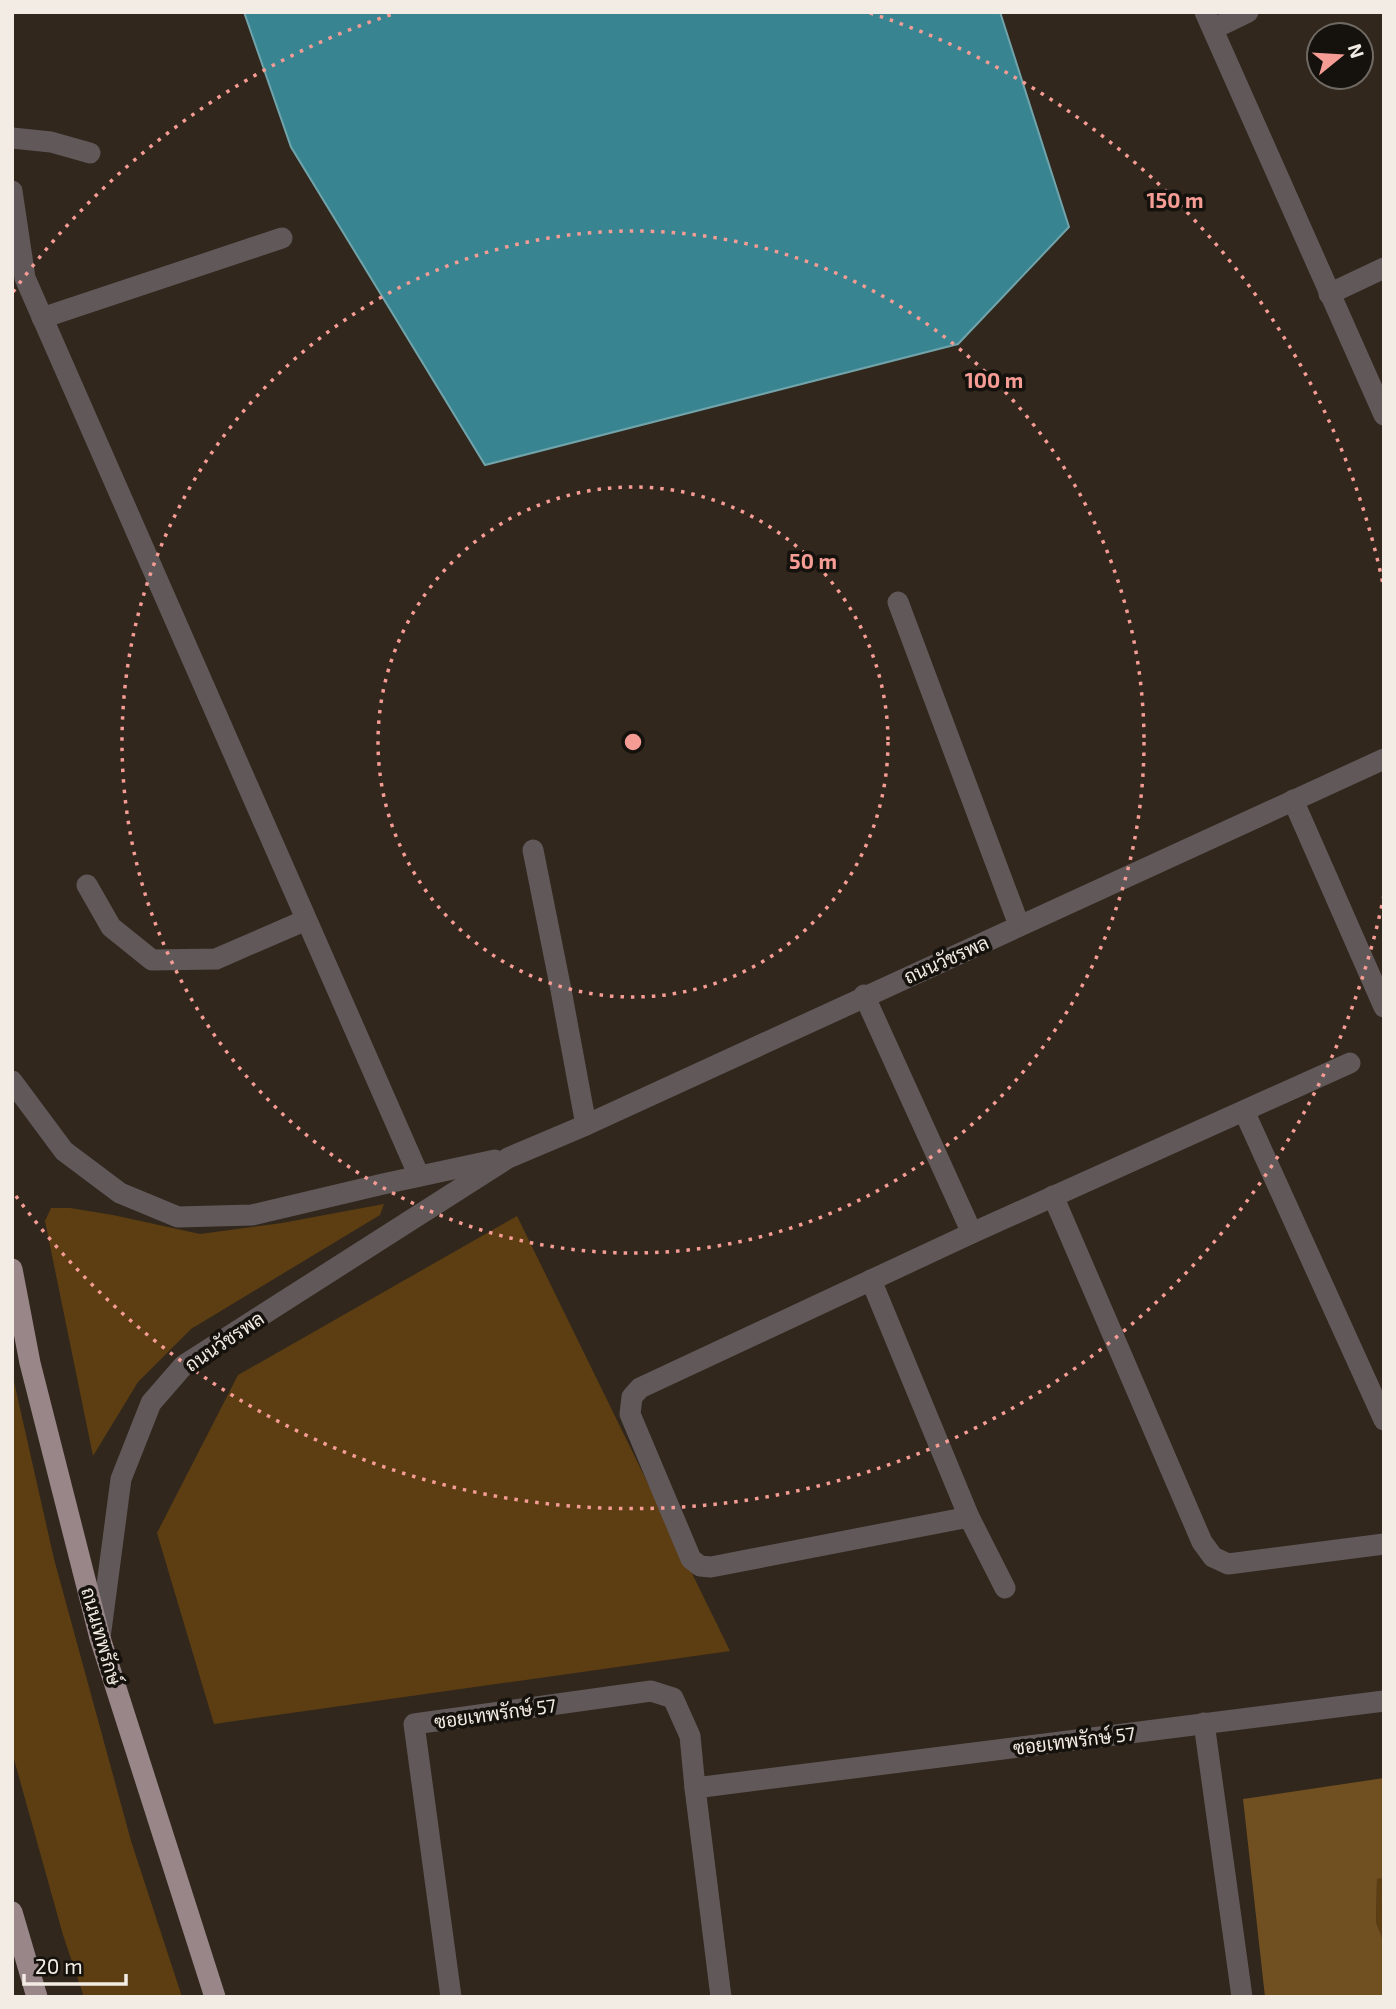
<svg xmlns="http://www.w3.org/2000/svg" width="1396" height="2009" viewBox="0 0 1396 2009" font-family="'Exo 2',Sarabun,sans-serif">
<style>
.green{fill:#5d3e12}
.forest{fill:#704f21}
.water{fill:#398491;stroke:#71a3aa;stroke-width:2}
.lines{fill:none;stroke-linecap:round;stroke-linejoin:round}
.minor{stroke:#61585a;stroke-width:21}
.major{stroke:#988689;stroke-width:21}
.ring{fill:none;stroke:#f59c95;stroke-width:3.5;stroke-dasharray:3.5 7}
.labels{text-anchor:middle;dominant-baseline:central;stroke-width:7;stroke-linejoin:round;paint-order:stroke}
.street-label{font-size:19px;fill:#f3ece4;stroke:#15110c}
.centre{fill:#f59c95;stroke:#15110c;stroke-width:3.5}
.ring-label{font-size:21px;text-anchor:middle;font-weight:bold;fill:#f59c95;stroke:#15110c;stroke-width:7;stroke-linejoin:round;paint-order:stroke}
</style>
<rect width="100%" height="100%" fill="#31271c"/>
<!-- green -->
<g class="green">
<path d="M384 1204 380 1215 191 1329 138 1382 93 1456 45 1221 51 1208H70L113 1215 200 1234 282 1223Z"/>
<path d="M517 1216 730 1651 214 1724 157 1533 238 1375Z"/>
<path d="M12 1373 54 1559 131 1841 182 1997H84L63 1935 12 1752Z"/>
<path d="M1384 1878V1943L1376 1922 1377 1879Z"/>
</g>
<!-- forest -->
<path class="forest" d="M1384 1778V1878L1377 1879 1376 1922 1384 1943V1997H1265L1243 1799Z"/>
<!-- water -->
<path class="water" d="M244 12H1000L1069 227 958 344 485 465 291 147Z"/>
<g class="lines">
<!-- minor -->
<g class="minor">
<path d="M1205 12 1384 415"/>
<path d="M1213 29 1248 12"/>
<path d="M12 138 51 142 90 153"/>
<path d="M12 191 25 278 419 1176"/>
<path d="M1329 294 1384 268"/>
<path d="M42 318 282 238"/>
<path d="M898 602 1019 925"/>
<path d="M1293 800 1384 1007"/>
<path d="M533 850 561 990 586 1125"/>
<path d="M87 885 111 927 152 960 216 959 306 920"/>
<path d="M864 995 972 1233"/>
<path d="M12 1081 64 1151 120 1193 178 1217 252 1215 383 1184 495 1160"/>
<path d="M1244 1111 1384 1420"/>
<path d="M1053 1196 1202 1542 1213 1557 1228 1564 1384 1544"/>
<path d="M871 1280 969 1517 1005 1588"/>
<path d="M969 1517 711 1567 700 1566 691 1559 630 1414 632 1397 640 1388 972 1233 1350 1063"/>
<path d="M100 1638 121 1479 151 1403 184 1365 508 1158 586 1125 1384 759"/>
<path d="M1204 1723 1242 1997"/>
<path d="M451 1997 414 1724 651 1691 673 1698 690 1736 695 1788"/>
<path d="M721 1997 695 1788 1384 1701"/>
</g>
<!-- major -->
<g class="major">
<path d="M12 1269 30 1363 100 1638 215 1997"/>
<path d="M12 1912 37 1997"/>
</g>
</g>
<!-- distance rings -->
<g class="ring">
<circle cx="633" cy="742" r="255"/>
<circle cx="633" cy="742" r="511"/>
<path d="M1384 895A766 766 0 0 1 13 1192M13 292A766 766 0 0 1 396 13M870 13A766 766 0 0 1 1384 589"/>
</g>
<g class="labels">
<!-- street labels -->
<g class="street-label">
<text transform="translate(946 959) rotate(-24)">ถนนวัชรพล</text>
<text transform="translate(224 1341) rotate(-34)">ถนนวัชรพล</text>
<text transform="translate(102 1636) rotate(74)">ถนนเทพรักษ์</text>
<text transform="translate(495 1713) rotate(-8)">ซอยเทพรักษ์ 57</text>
<text transform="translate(1074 1740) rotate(-7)">ซอยเทพรักษ์ 57</text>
</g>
</g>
<circle cx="633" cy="742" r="10" class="centre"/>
<g class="ring-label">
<text x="1175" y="208">150 m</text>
<text x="994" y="388">100 m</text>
<text x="813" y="569">50 m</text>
</g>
<!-- border -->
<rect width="1396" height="2009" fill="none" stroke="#f3ece4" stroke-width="28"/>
<!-- north arrow -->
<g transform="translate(1340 56) rotate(72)"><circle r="33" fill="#15110c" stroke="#6e6962" stroke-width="2"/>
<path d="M0-5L12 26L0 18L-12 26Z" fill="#f59c95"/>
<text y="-10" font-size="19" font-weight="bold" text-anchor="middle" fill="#f3ece4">N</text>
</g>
<!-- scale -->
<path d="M24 1974v10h102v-10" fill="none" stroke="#f3ece4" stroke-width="3.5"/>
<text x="35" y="1974" font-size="21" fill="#f3ece4" stroke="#15110c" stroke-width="5" paint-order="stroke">20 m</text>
</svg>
